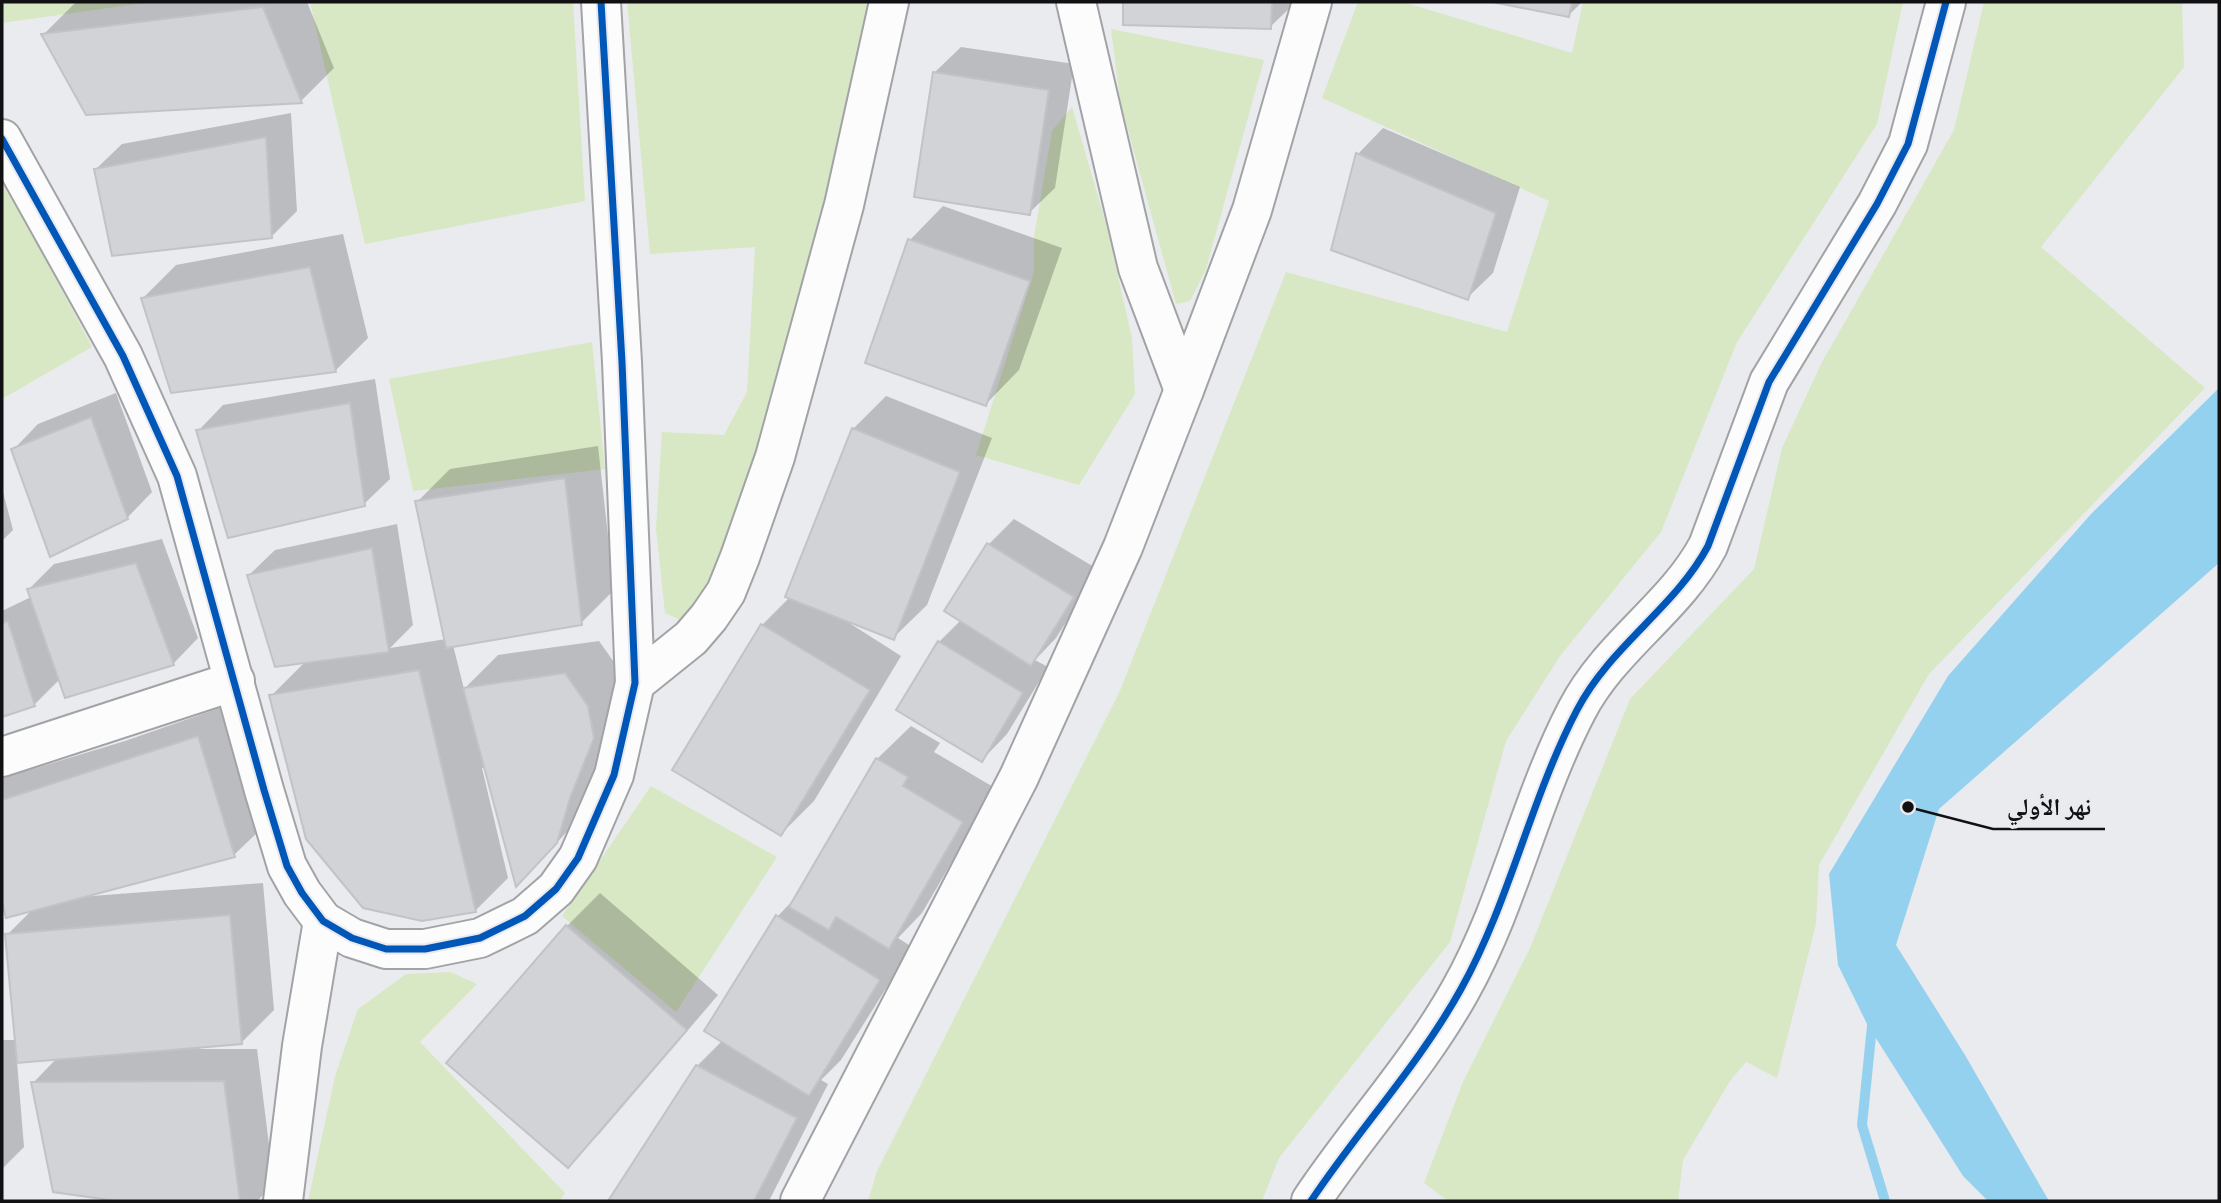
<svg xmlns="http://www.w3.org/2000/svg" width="2221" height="1203" viewBox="0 0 2221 1203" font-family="'Exo 2','Noto Naskh Arabic',sans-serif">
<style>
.green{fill:#d8e8c4}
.water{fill:#94d1ef}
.shadow{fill:#0003}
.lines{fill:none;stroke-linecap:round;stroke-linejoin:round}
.stream{stroke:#94d1ef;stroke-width:10}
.building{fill:#d2d3d6;stroke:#c2c3c6;stroke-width:2}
.minor-casing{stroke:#a2a3a6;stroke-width:42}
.minor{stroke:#fcfcfd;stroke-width:38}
.cycleway-casing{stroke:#e9eaf0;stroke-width:11}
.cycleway{stroke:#0057b8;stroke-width:7}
.leader{fill:none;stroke:#111113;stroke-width:2.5}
.callout-dot{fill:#111113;stroke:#e9eaf0;stroke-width:2.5}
.callout-label{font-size:24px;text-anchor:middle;font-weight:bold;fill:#111113;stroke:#e9eaf0;stroke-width:7;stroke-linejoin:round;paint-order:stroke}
</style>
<rect width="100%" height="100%" fill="#eaebef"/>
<!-- green -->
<g class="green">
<path d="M2 2H151L2 23Z"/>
<path d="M310 2H573L585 201 365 244Z"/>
<path d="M627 2H873L863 63 780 389 725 565 687 623 665 613 656 528 662 432 724 435 747 392 755 247 650 254Z"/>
<path d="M1358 2H1403L1572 53 1583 2H1903L1877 124 1737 342 1661 532 1560 656 1506 741 1450 942 1279 1158 1262 1201H868L877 1171 1119 693 1286 272 1507 332 1549 201 1322 98Z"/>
<path d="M1984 2H2182L2184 67 2041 247 2205 388 1929 674 1819 865 1816 924 1777 1078 1746 1062 1730 1081 1683 1160 1678 1201H1448L1424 1183 1463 1082 1530 948 1630 699 1754 569 1782 448 1821 364 1954 130Z"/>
<path d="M1111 29 1264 60 1206 269 1190 301 1176 304 1120 101Z"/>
<path d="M1072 107 1106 224 1132 338 1135 394 1079 485 976 455 1034 272V237L1052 131Z"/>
<path d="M2 177 92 347 2 399Z"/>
<path d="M592 342 605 469 413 491 389 379Z"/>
<path d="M651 786 777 857 676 1012 562 916Z"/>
<path d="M450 972 477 984 420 1042 565 1193 560 1201H308L335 1076 358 1009 406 974Z"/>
</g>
<!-- water -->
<path class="water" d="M2219 388V563L1939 809 1896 945 1965 1055 2049 1201H1988L1963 1176 1867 1024 1838 965 1829 874 1948 676 2091 514Z"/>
<!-- shadow -->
<g class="shadow">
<path d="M76 2H307L334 68 301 101 43 35Z"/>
<path d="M1125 2H1296L1270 27 1124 23Z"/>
<path d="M1501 2H1582L1569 15Z"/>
<path d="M961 47 1074 64 1055 188 1029 213 935 72Z"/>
<path d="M291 113 297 211 271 237 96 169 122 144Z"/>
<path d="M1383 128 1520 187 1493 273 1467 298 1358 154Z"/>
<path d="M943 206 1062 248 1019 370 986 404 910 240Z"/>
<path d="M343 234 368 338 335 371 143 298 176 265Z"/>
<path d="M375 379 390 479 364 504 198 431 223 405Z"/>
<path d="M116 393 152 492 127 518 13 450 38 424Z"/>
<path d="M886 396 992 438 927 605 893 638 843 619 901 656 814 801 781 834 675 770 762 625 790 597 853 429Z"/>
<path d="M598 446 614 590 581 623 453 645 464 689 498 655 599 641 621 672 589 808 549 851 486 767 482 768 508 878 475 911 271 696 306 661 249 575 275 550 397 524 413 625 390 648 446 639 417 502 450 469Z"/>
<path d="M2 488 13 530 2 541Z"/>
<path d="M1014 519 1099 570 1056 638 1035 660 1048 667 1007 734 982 760 939 642 961 620 989 544Z"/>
<path d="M162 539 198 638 173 664 60 679 34 705 2 716V611L31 597 29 589 54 564Z"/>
<path d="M231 704 268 822 234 855 79 897 263 883 274 1010 241 1043 199 1046 200 1049H257L274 1184 257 1201H130L55 1191 33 1083 57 1058 17 1062 24 1147 2 1169V1040H16L7 935 33 909 7 916 2 896V775L8 768 26 771 125 741Z"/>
<path d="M911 726 940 743 934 752 995 788 922 913 898 938 912 947 841 1060 821 1080 828 1084 769 1201H610L697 1066 723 1040 777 917 797 896 877 759Z"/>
<path d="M600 893 718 995 600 1133 567 1166 449 1063 567 926Z"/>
</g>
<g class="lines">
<!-- stream -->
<path class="stream" d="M1873 1016 1862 1125 1885 1201"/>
</g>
<!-- building -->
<g class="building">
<path d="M1123 2H1272L1271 29 1123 25Z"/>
<path d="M1492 2H1572L1569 17Z"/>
<path d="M263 7 302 103 86 115 41 34Z"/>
<path d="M933 72 1049 90 1030 215 914 197Z"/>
<path d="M266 137 272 238 112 256 94 169Z"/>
<path d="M1356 153 1496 213 1468 300 1331 250Z"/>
<path d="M908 239 1030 281 986 406 865 363Z"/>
<path d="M310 267 336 372 171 393 141 298Z"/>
<path d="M350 403 365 506 228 538 196 430Z"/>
<path d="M91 417 128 519 50 557 11 449Z"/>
<path d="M852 428 960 472 894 640 785 597Z"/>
<path d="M565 478 582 625 446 648 415 501Z"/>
<path d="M987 543 1074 597 1031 666 944 611Z"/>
<path d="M372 548 389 652 275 667 247 575Z"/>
<path d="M136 563 174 665 65 698 27 589Z"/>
<path d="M8 621 35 706 2 717V623Z"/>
<path d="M761 624 870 690 781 836 672 770Z"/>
<path d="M938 641 1023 693 982 762 896 710Z"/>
<path d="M419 670 476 912 422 921 363 908 306 839 269 695Z"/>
<path d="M565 673 588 706 594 738 570 798 557 843 516 887 463 688Z"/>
<path d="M198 736 235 857 6 918 2 902V800Z"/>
<path d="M876 758 908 777 903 786 963 822 889 949 836 917 829 930 789 907Z"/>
<path d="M230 915 242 1044 17 1063 5 934Z"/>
<path d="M776 915 880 980 809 1096 704 1031Z"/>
<path d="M566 925 687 1030 568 1168 446 1063Z"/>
<path d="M696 1065 797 1118 754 1201H608Z"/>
<path d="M224 1081 240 1201H117L53 1192 31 1082Z"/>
</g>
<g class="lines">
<!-- minor casing -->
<g class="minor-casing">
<g id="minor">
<path d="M1076 2 1138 268 1184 390 1252 210 1312 2"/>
<path d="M2 139 123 356 177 476 264 790 287 866 302 893 323 921 352 938 386 949H425L480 938 525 916 556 889 578 858 614 775 635 683 622 362 601 2"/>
<path d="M635 683 691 638 709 617 726 592 740 557 775 457 844 205 889 2"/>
<path d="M2 757 235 681"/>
<path d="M283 1201 302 1046 323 921"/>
<path d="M800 1201 1019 777 1123 547 1184 390"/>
<path d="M1311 1201C1359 1129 1419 1065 1461 989 1510 901 1530 800 1577 710 1610 646 1675 608 1708 546L1769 382 1877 204 1908 144 1946 2"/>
</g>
</g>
<!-- minor -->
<use href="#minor" class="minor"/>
<!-- cycleway casing -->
<g class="cycleway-casing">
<g id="cycleway">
<path d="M2 139 123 356 177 476 264 790 287 866 302 893 323 921 352 938 386 949H425L480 938 525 916 556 889 578 858 614 775 635 683 622 362 601 2"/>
<path d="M1311 1201C1359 1129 1419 1065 1461 989 1510 901 1530 800 1577 710 1610 646 1675 608 1708 546L1769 382 1877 204 1908 144 1946 2"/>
</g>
</g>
<!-- cycleway -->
<use href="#cycleway" class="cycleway"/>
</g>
<!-- callouts -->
<path class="leader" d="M1908 807L1993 829H2105"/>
<circle class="callout-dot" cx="1908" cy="807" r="7"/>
<g class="callout-label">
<text x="2049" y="815">نهر الأولي</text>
</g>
<!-- border -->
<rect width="2221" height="1203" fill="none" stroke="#111113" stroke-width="7"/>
</svg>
